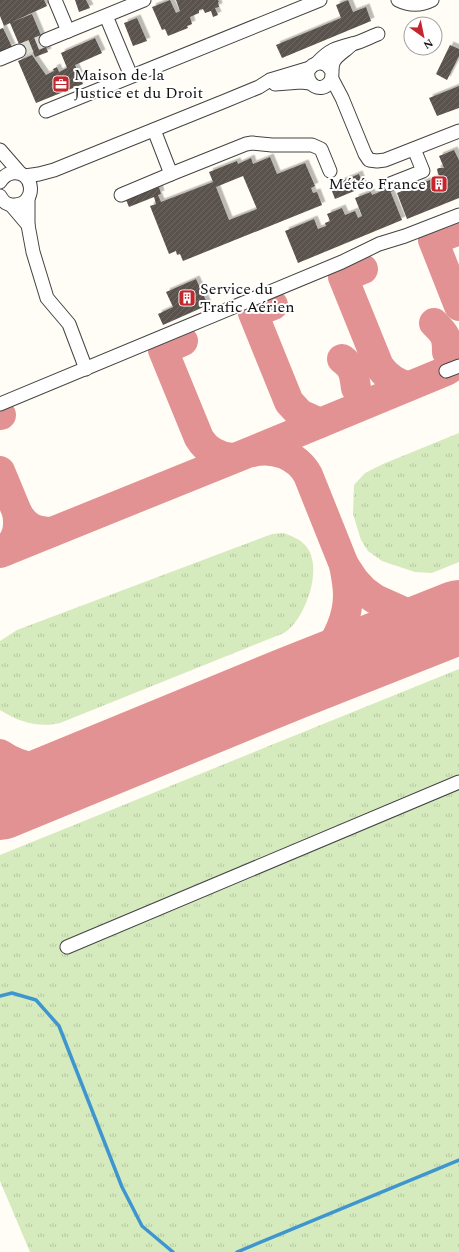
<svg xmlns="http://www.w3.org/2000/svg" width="459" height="1252" viewBox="0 0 459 1252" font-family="Spectral,serif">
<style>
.grass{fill:url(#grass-tufts)}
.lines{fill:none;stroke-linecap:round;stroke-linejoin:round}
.stream{stroke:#3f96cf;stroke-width:3.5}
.taxiway{stroke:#e29292;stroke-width:30}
.runway{stroke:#e29292;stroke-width:74}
.building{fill:url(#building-hatch);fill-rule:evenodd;filter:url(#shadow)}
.minor-tunnel{stroke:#dbdad3;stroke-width:13;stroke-dasharray:13 6;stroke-linecap:butt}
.minor-casing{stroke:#444;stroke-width:15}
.minor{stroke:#fff;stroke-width:13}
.labels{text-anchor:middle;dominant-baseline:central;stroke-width:4;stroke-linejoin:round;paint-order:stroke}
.poi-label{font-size:16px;fill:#111;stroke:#fff;text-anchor:start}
</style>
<defs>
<pattern id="grass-tufts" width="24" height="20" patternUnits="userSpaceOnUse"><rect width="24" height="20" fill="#d5ebbd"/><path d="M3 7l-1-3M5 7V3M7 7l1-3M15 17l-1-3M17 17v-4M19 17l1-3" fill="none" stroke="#b6c8a1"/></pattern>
<pattern id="building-hatch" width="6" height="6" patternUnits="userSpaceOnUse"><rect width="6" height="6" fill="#5a524d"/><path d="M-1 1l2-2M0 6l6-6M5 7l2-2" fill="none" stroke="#6d6662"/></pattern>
<filter id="shadow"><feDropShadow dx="3.5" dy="-3.5" stdDeviation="0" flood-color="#0004"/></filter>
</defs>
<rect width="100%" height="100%" fill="#fffdf5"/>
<!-- grass -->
<g class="grass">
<path d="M459 433V562L432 573 415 572 382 561 368 551 361 540 353 514 354 485 365 473 383 464Z"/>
<path d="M284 533C291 536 300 539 305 545 325 566 305 620 284 633L60 723C38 728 19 722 0 710V641L17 630 272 534Z"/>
<path d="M459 669V1252H30L0 1181V855Z"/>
</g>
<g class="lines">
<!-- stream -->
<g class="stream">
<path d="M0 996 12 993 36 1000 59 1026 122 1187 142 1226 173 1252"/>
<path d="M237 1252 459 1160"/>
</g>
<!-- taxiway -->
<g class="taxiway">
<path d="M454 232 433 240 459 306"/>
<path d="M363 269 343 277 379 366C387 377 396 384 409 386"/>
<path d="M273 305 253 313 289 402 300 414 320 423"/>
<path d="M434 323C445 334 447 336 447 352"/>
<path d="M183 341 163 350 199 438C207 451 218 457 233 458"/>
<path d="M342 359C354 368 354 374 356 388"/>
<path d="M0 415H1"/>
<path d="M252 452C274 447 297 455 308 475L344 565 354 580 364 591 375 599 404 612 415 615 444 617 459 615"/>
<path d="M0 471 17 512"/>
<path d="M5 551C17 539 20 529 17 512 25 527 35 532 52 532"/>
<path d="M0 553 250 452 446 371 459 363"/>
<path d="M292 683C303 676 314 669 322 660 336 642 348 619 348 595 348 585 346 575 344 565"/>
<path d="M0 754C24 771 52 771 80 770"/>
</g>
<!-- runway -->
<path class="runway" d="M0 803 292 683 459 617"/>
</g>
<!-- building -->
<g class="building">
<path d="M0 0H44L47 6 12 22 32 14 48 52 35 57 33 52 24 56 10 23 4 26 0 16Z"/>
<path d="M75 0H86L90 8 79 12Z"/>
<path d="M170 0 176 13 180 11 176 0H218L219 2H218L219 7 215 8 218 15 213 17 211 11 205 13 203 9 199 10V13L190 17 192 24 187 26 188 28 168 36 165 29 162 30 152 7Z"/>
<path d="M348 0 353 12 366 7 371 21 282 58 276 45 341 18 336 5Z"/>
<path d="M137 18 147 41 133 46 124 23Z"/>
<path d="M3 28 12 47 0 52V29Z"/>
<path d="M95 38 102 53 75 65 83 84 36 103 18 61 32 55 46 75 54 71 53 69 57 67 59 72 67 68 61 53Z"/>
<path d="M450 45 459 49V56L447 80 436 74Z"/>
<path d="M459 86V108L437 116 429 98Z"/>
<path d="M454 150 459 160V198L407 219 397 193 440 176 438 174 437 169 439 168H444L439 156Z"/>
<path d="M270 157 277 174 305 163 315 186 311 188 313 193 317 192 322 205 183 261 180 254 177 255 176 251 169 254 150 206 156 204 154 197 129 207 126 200 159 187 161 194 158 195 161 202 213 182 209 172 237 161 238 164 251 158 253 164ZM243 176 257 209 229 220 216 187Z"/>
<path d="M359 174 364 187 335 199 330 186Z"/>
<path d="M389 188 402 220 298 263 285 231 314 219 318 229 326 226 325 223 330 221 327 214 342 208 345 215 355 211 358 218 362 216 355 198 371 192 372 195Z"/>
<path d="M196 279 208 305 163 325 158 314 173 307 166 292Z"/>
</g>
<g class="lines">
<!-- minor-tunnel -->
<path class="minor-tunnel" d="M19 51 46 40"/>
<!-- minor casing -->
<g class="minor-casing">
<g id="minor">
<path d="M55 0 68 31"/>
<path d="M398 0C410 6 420 6 432 0"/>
<path d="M106 16 131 76"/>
<path d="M46 40 144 0"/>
<path d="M0 59 19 51"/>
<path d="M317 63C329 50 336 48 352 44 361 42 370 37 378 34"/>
<path d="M331 70C325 60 314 61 308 71 306 85 321 94 330 82 334 76 330 68 334 61 338 54 347 50 352 44"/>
<path d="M332 79 342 98 365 154 369 160 377 161 385 160 459 131"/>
<path d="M275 84 301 82 310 83"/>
<path d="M46 111 320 0"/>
<path d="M154 130 171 174 246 144 252 143 272 145H312L321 149 330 171"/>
<path d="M0 150 20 173"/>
<path d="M25 176 39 174 54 170 225 101 259 87 270 80 310 68"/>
<path d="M0 182C3 177 6 174 12 173 34 169 38 204 15 205 9 206 3 202 0 196"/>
<path d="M390 184 423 171 414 149"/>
<path d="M121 195 171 174"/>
<path d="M11 205 28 225V198"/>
<path d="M28 225 33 252 47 298 69 324 86 369"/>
<path d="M446 371 459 366"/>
<path d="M0 404 342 262 379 244 405 236 459 215"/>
<path d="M67 947 459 782"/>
</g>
</g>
<!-- minor -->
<use href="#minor" class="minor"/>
</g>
<!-- icons -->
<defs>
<g id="office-square" transform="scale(0.9)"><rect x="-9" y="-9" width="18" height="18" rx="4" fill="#c4262e" stroke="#fff"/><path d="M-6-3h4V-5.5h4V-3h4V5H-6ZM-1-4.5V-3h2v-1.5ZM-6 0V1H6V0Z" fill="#fff"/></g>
<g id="building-square" transform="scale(0.9)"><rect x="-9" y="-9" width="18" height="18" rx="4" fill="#c4262e" stroke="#fff"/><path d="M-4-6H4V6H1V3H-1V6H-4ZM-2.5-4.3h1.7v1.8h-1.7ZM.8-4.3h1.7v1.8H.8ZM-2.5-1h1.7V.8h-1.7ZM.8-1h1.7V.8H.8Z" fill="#fff"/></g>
</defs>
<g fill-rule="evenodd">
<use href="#office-square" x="61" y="84"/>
<use href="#building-square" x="439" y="184"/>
<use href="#building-square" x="187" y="298"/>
</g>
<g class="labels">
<!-- poi labels -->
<g class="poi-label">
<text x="74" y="75">Maison de la<tspan x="74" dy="18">Justice et du Droit</tspan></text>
<text x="426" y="184" text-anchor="end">Météo France</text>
<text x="200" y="289">Service du<tspan x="200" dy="18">Trafic Aérien</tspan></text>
</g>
</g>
<!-- north arrow -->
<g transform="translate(423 36) rotate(147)"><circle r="19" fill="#ffffff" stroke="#a0a0a0"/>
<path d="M0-3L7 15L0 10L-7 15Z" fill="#c4262e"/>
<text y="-6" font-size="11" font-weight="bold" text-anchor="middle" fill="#111111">N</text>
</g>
</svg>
